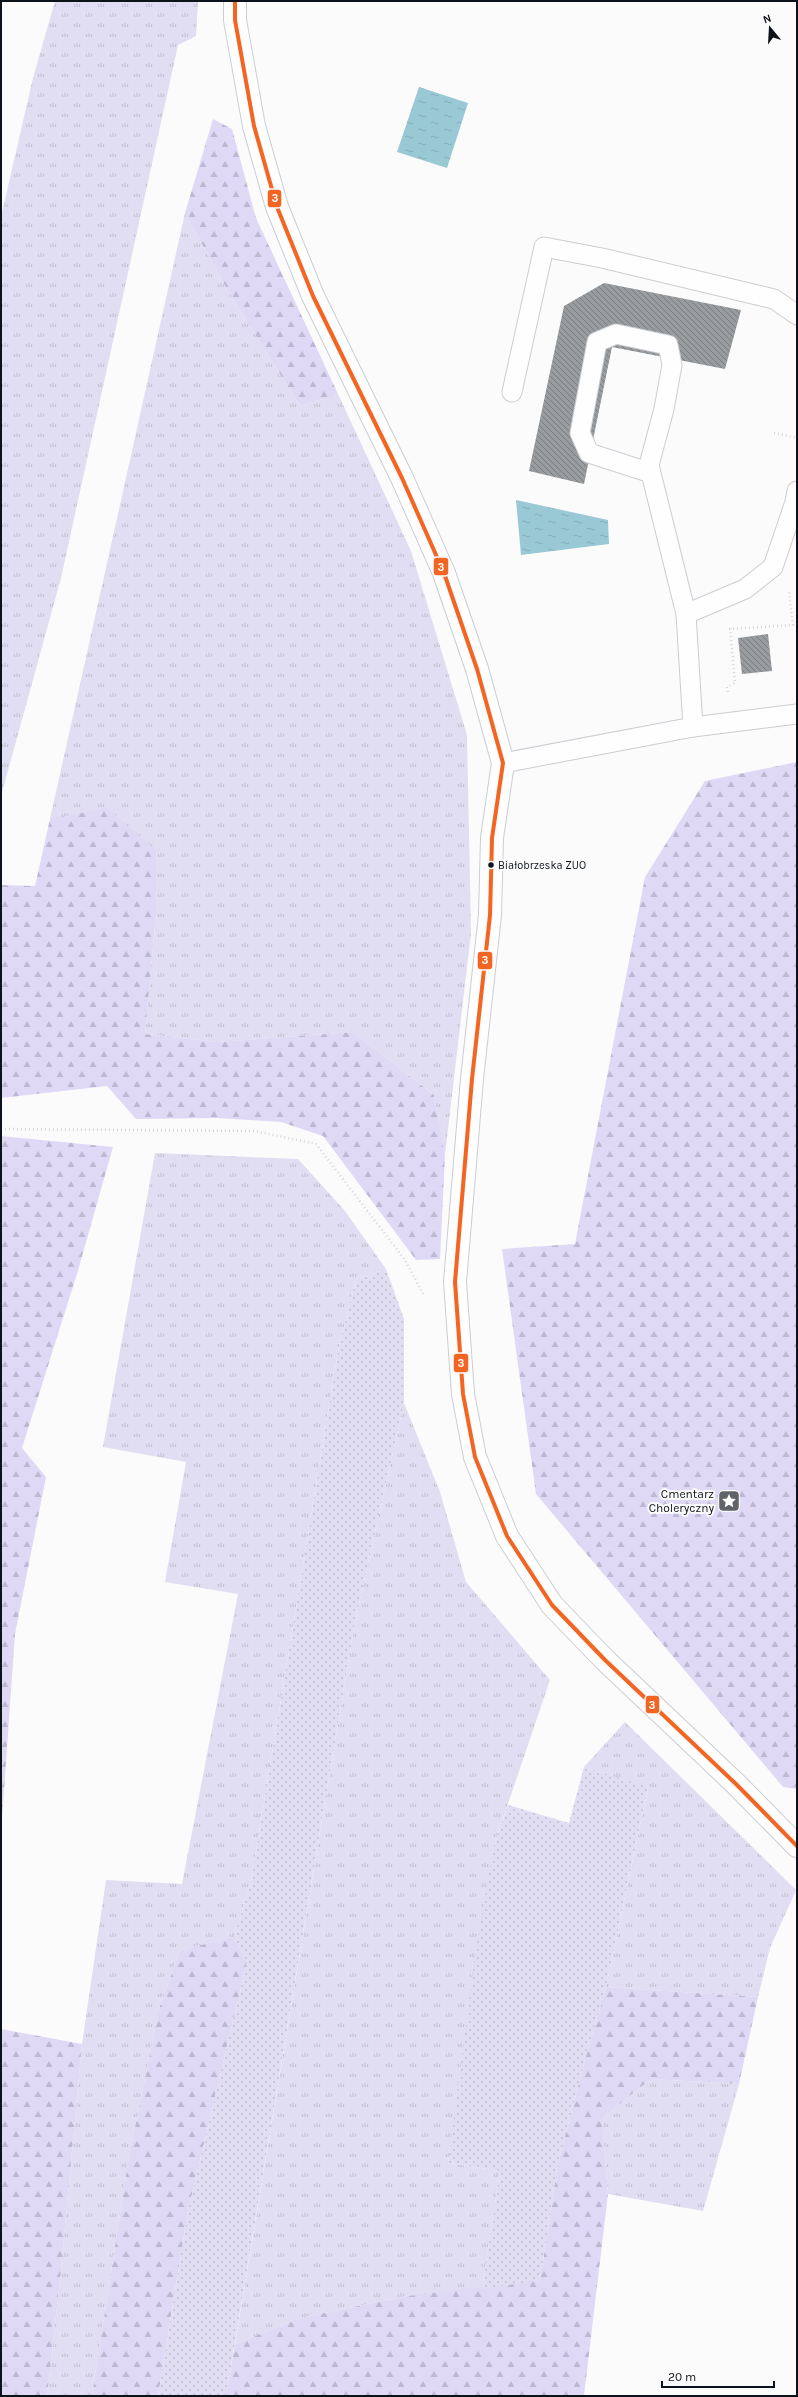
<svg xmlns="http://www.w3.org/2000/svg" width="798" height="2397" viewBox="0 0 798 2397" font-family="Karla,sans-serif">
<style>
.grass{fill:url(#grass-tufts)}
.forest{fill:url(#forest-firs)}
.garden{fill:url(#garden-dots)}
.water{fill:url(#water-ripples)}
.building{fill:url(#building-back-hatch)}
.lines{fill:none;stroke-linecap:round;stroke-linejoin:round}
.service-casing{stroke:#cacdd2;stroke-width:21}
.tertiary-casing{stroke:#cacdd2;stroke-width:24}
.path{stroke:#d7d7d7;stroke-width:2.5;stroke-dasharray:1 3;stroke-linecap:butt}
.service{stroke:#fefefe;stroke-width:19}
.tertiary{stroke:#fefefe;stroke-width:22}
.bus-1-casing{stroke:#fbfbfb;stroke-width:7}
.bus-1{stroke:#f26522;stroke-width:4}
.bus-dot{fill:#0c1219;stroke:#fbfbfb;stroke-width:1.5}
.labels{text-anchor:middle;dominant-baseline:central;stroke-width:4;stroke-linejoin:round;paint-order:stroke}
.bus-label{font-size:11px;fill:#0c1219;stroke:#fbfbfb;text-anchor:start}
.poi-label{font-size:12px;fill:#0c1219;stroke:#fbfbfb;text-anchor:end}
.line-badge{stroke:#fbfbfb;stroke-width:1.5}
.badge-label{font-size:11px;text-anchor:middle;font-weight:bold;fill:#fff}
</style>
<defs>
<pattern id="grass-tufts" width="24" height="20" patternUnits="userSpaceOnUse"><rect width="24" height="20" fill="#e1ddf2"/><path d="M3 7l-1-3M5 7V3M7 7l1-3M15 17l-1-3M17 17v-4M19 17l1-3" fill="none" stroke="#c0bdcf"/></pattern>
<pattern id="forest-firs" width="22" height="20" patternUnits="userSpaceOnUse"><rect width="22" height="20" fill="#dfd9f6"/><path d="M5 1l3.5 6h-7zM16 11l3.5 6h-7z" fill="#beb9d2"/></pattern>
<pattern id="garden-dots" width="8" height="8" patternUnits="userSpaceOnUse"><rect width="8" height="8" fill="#e1ddf2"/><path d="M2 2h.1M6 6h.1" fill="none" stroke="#c0bdcf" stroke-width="1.8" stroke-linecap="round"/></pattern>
<pattern id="water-ripples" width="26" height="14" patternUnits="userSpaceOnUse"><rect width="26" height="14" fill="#9ac9d6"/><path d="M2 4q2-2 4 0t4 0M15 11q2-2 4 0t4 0" fill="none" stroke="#84acb7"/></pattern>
<pattern id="building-back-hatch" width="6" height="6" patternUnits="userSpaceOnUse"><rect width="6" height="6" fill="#989c9f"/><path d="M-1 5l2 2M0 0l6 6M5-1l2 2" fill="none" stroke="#7a7e81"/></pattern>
</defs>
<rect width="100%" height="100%" fill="#fbfbfb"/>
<!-- grass -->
<g class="grass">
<path d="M55 1H198L196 36 178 45 61 578 1 796V217L33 78Z"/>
<path d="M185 213 225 286 300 406 338 394 411 551 467 735 471 933 445 1155 434 1095 353 1032 217 1042 145 1034 156 914V850L50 819Z"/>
<path d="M155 1153 298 1159 345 1211 386 1269 356 1280 339 1346 251 1882 234 1937 180 1950 159 2009 128 2162 92 2396H47L60 2280 82 2044 106 1880 182 1884 238 1594 165 1582 186 1462 103 1447Z"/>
<path d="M404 1403 440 1492 466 1582 550 1680 494 1845 448 2163 500 2171 482 2289 407 2296 300 2318 235 2344 355 1622Z"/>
<path d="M625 1722 796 1890 770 1948 758 1997 606 1987 648 1788 584 1767Z"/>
<path d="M651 2079 739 2084 703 2211 608 2194 602 2118Z"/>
</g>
<!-- forest -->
<g class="forest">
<path d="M213 119 232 129 256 218 338 394 300 406 225 286 185 213Z"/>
<path d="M797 762V1789L783 1787 536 1494 502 1249 575 1244 645 877 705 781Z"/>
<path d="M107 808 156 850V914L145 1034 217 1042 353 1032 434 1095 445 1155 440 1259 416 1260 323 1136 281 1122 217 1118 136 1119 107 1086 1 1098V885L35 886 50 819Z"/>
<path d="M1 1136 113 1147 77 1274 22 1448 46 1477 15 1634 1 1833Z"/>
<path d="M234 1937 247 1962 188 2211 158 2396H92L128 2162 159 2009 180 1950Z"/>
<path d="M606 1987 758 1997 739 2084 651 2079 602 2118 608 2194 584 2396H226L235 2344 300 2318 407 2296 540 2280 558 2164 584 2063Z"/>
<path d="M1 2029 82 2044 60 2280 47 2396H1Z"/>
</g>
<!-- garden -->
<g class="garden">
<path d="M386 1269 404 1319V1403L355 1622 226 2396H158L188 2211 247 1962 234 1937 251 1882 339 1346 356 1280Z"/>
<path d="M584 1767 648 1787 606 1987 584 2063 558 2164 540 2280 482 2289 500 2171 448 2163 476 1949 494 1845 508 1805 569 1823Z"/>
</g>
<!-- water -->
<g class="water">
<path d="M419 87 468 103 447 168 397 152Z"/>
<path d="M516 500 608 520 609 544 521 555Z"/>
</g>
<!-- building -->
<g class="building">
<path d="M604 283 741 310 725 369 612 347 584 484 529 471 564 306Z"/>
<path d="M768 634 772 671 742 674 738 638Z"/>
</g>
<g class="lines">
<!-- service casing -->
<g class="service-casing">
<g id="service">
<path d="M512 392 544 247 602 258 774 299 797 315"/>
<path d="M651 473 589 453 580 433 597 342 616 334 668 345 672 365 664 409 649 465 686 614"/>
<path d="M693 727 686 614 745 589 773 567 795 502 797 491"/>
<path d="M503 763 693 727 797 714"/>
</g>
</g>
<!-- tertiary casing -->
<g class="tertiary-casing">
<path id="tertiary" d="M235 1V20L254 126 277 207 313 296 402 478 444 573 477 669 503 763 492 838 490 915 472 1079 455 1282 463 1394 475 1457 507 1536 552 1605 605 1660 736 1784 797 1846"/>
</g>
<!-- path -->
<g class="path">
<path d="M774 433 797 438"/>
<path d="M729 629 793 625 789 592"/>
<path d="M728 692 727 687 735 683 730 627"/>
<path d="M1 1129 255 1131 316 1144 405 1260 423 1294"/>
</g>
<!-- service -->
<use href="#service" class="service"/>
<!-- tertiary -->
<use href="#tertiary" class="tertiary"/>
<!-- bus-1 casing -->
<g class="bus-1-casing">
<path id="bus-1" d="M235 1V20L254 126 277 207 313 296 402 478 444 573 477 669 503 763 492 838 490 915 472 1079 455 1282 463 1394 475 1457 507 1536 552 1605 605 1660 736 1784 797 1846"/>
</g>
<!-- bus-1 -->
<use href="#bus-1" class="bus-1"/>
</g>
<!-- icons -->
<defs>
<g id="sight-square" transform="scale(1.15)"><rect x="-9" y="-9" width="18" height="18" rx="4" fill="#606468" stroke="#fbfbfb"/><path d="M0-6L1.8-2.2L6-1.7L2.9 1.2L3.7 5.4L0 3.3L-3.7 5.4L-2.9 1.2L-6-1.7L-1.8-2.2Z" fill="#fff"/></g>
</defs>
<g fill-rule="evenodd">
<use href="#sight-square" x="729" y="1501"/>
</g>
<!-- markers -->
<circle class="bus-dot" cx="491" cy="865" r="3.5"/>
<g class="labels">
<!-- bus labels -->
<g class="bus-label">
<text x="498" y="865">Białobrzeska ZUO</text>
</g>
<!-- poi labels -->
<g class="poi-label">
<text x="714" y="1494">Cmentarz<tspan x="714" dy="14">Choleryczny</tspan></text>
</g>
</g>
<g class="line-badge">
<rect x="267" y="189" width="15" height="19" rx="4" fill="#f26522"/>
<rect x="433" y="557" width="16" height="19" rx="4" fill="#f26522"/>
<rect x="477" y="951" width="16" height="19" rx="4" fill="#f26522"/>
<rect x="453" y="1353" width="16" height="20" rx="4" fill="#f26522"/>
<rect x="645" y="1695" width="15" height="19" rx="4" fill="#f26522"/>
</g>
<g class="badge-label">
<text x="275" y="202">3</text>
<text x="441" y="571">3</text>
<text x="485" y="964">3</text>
<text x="461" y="1367">3</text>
<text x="652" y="1709">3</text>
</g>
<!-- border -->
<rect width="798" height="2397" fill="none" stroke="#0c1219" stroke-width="4"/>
<!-- north arrow -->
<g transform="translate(770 28) rotate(342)" stroke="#fbfbfb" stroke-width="3" paint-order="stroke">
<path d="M0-3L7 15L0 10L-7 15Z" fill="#0c1219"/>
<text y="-6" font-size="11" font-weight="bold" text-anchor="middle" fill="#0c1219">N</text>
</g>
<!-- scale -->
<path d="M662 2381v6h112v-6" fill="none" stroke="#0c1219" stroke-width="2"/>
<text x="668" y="2381" font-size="12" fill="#0c1219" stroke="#fbfbfb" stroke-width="3" paint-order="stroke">20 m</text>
</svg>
